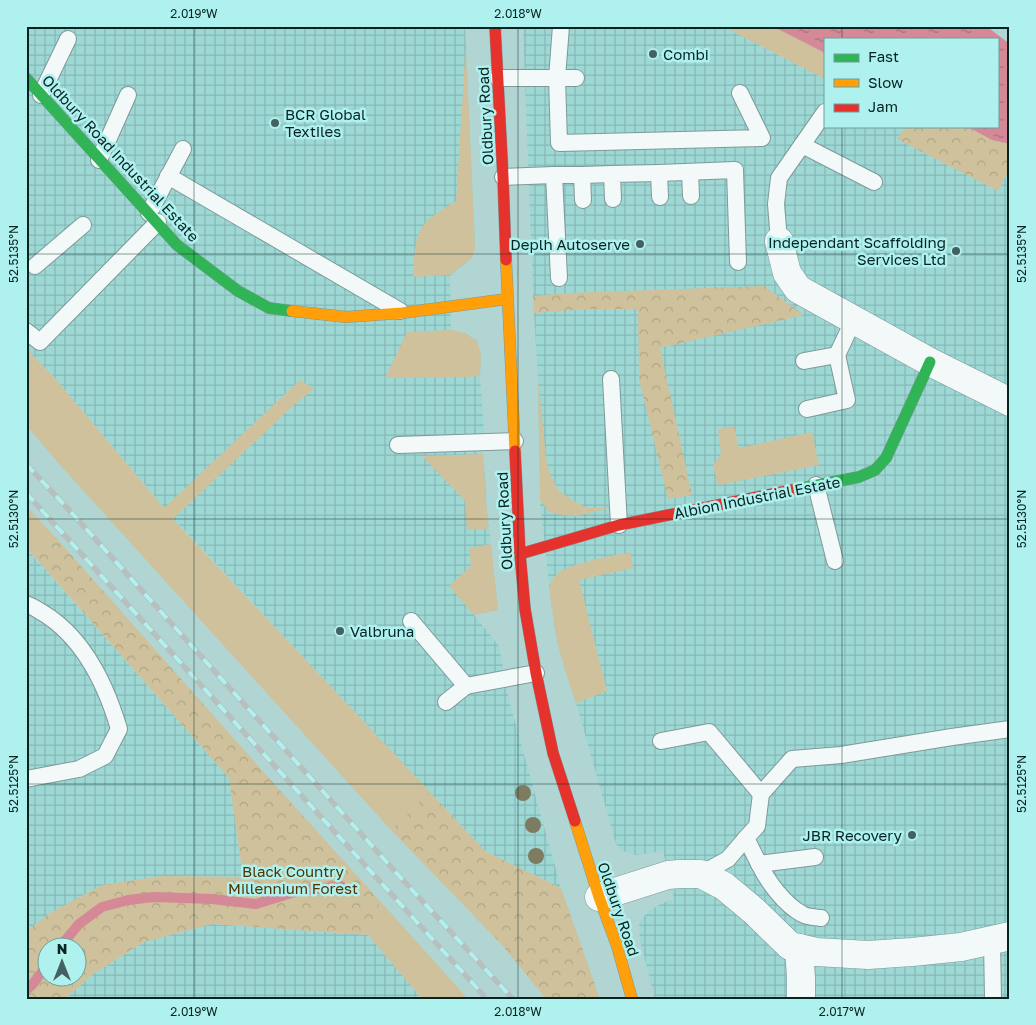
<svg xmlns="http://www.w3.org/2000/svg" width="1036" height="1025" viewBox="0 0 1036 1025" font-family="'Golos Text',sans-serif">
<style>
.industrial{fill:url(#industrial-grid)}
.grass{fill:#cec19b}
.forest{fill:url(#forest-crowns);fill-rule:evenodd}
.water{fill:url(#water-ripples)}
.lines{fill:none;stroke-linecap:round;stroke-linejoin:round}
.stream{stroke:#d58997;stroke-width:10}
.lane-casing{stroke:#7d9a99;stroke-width:18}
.street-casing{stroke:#7d9a99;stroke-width:29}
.fast-casing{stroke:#7d9a99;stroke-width:12}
.slow-casing{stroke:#7d9a99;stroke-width:12}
.jam-casing{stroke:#7d9a99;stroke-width:12}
.lane{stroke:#f3f9f8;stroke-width:16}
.street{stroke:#f3f9f8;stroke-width:28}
.fast{stroke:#30b455;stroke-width:11}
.slow{stroke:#ff9f0a;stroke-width:11}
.jam{stroke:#e5322d;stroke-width:11}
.rail-casing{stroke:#b6c0bf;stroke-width:5.5}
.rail{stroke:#aff1ee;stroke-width:4;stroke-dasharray:11;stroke-linecap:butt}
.tree{fill:#7d7c60}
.ticks{fill:none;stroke:#072322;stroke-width:1;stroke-opacity:0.45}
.poi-dot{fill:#426160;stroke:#aff1ee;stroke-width:2}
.labels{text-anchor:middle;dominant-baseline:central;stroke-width:5;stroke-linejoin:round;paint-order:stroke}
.poi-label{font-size:15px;fill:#072322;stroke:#aff1ee;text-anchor:start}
.street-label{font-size:15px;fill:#072322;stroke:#aff1ee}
.park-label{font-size:15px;fill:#523301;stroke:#aff1ee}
.neatline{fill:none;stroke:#072322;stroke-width:2}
.ticks-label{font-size:12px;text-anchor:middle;fill:#072322}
</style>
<defs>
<pattern id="industrial-grid" width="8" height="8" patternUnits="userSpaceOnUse" patternTransform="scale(1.25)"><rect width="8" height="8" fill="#9ed8d5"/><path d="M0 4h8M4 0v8" fill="none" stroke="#87b9b7"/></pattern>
<pattern id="forest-crowns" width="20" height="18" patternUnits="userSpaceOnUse" patternTransform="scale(1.25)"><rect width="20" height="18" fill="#cec19b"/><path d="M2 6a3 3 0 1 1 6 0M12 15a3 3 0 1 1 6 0" fill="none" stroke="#afa685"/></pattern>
<pattern id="water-ripples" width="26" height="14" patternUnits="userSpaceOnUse" patternTransform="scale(1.25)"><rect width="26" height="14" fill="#d58997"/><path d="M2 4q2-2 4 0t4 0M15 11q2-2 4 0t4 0" fill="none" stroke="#ab707b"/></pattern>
</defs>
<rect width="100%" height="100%" fill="#b1d5d3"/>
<!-- industrial -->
<g class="industrial">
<path d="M26 26H465L475 247 472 258 450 276 451 330 465 333 477 341 481 355 480 376 484 432 483 454 488 519 498 610 474 615 499 646 509 700 561 888 485 851 173 518 53 376 26 348Z"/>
<path d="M523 26H722L825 79V126H906L897 139 998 191 1007 174 1010 176V999H655L640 940 639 922 649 911 664 902 674 900 663 851 636 855 623 851 616 844 576 703 566 673 557 641 551 603 540 500 538 378 533 296Z"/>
<path d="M26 548 229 778 243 877 162 876 50 913 26 932Z"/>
<path d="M212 924 368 935 422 999H65L93 974 144 942Z"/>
</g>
<!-- grass -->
<g class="grass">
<path d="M722 26H772L825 53V79Z"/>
<path d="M466 45 475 247 472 258 450 275 413 277C414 264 414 238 422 227 430 216 445 208 456 201Z"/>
<path d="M451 330 465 333 477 341 481 355 480 376 464 377 385 378 407 332Z"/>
<path d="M26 348 53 376 164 508 300 380 314 389 294 405 173 519 430 792 391 830 60 465 26 425Z"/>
<path d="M538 378 546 457 550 474 559 491 572 500 587 508H609L577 516 562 515 549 512 540 500Z"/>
<path d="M734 426 739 448 812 432 819 465 718 485 713 465 721 454 718 429Z"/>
<path d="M483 454 488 529 467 530 465 501 422 456Z"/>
<path d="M26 506 58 540 33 555 26 548Z"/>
<path d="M491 544 498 610 474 615 449 586 471 566 469 548Z"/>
<path d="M630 552 633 568 579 580 607 691 576 703 566 673 557 641 549 588C551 582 552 578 557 574 570 563 612 556 630 552Z"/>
<path d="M380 901 468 999H422L368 935Z"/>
</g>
<!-- forest -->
<g class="forest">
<path d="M906 126H966L992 140 1010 144V176L1007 174 998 191 897 139Z"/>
<path d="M764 286 804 315 660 348 692 495 668 499 639 379 638 309H587L534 313 533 296 568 293Z"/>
<path d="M58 540 267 776 380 901 368 935 212 924 144 942 93 974 65 999H26V932L50 913 102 885 162 876 243 877 229 778 33 555ZM48 948H78V978H48Z"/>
<path d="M430 792 485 851 561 888 600 999H546L503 946 391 830Z"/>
</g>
<!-- water -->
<path class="water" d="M772 26H986L1010 44V144L992 140 966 126H997V39H825V53Z"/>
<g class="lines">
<!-- stream -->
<g class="stream">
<path d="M59 948 79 924 102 907 128 900 154 897 212 899 256 904 298 891 341 886"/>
<path d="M26 990 32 985 48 964"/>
</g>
<!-- lane casing -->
<g class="lane-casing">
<g id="lane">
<path d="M498 78H557L561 26"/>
<path d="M576 78H557L559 143 762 138 740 93"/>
<path d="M41 95 68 39"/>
<path d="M825 112 802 145 874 182"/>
<path d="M99 160 128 95"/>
<path d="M690 172 691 196"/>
<path d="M168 176 400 311"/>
<path d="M503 177 554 175"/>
<path d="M660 197 659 173 735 170 738 262"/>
<path d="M613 199 612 174 659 173"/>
<path d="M583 200 582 175 612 174"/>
<path d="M149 213 183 149"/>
<path d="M779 241 776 204 779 178 802 145"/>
<path d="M35 266 83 225"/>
<path d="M559 278 554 175H582"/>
<path d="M26 331 40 342 158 222"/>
<path d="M837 355 854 319"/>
<path d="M804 361 837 355 847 400 807 409"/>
<path d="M611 379 619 525"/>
<path d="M398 445 515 441"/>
<path d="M816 485 835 561"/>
<path d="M26 604C32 606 38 610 43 613 84 638 106 685 119 729L105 756 79 769 26 779"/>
<path d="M411 621 466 686 446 702"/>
<path d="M466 686 536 673"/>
<path d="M661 741 709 732 761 794"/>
<path d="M815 857 759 864 746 838 757 826 761 794 792 759 841 755 952 737 1010 729"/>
<path d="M759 864C768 882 784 904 802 914 807 917 815 917 821 918"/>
<path d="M701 874 728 859 746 838"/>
<path d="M992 940 993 999"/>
</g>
</g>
<!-- street casing -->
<g class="street-casing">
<g id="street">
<path d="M779 241 787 273 798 289 930 362 1010 402"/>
<path d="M599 897 668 875 679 874H701L724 886 754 911 790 946 816 952 868 955 912 952 961 947 1010 936"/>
<path d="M799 948 801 978V999"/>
</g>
</g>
<!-- fast casing -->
<g class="fast-casing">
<g id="fast">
<path d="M26 78 177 245 238 291 269 308 292 311"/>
<path d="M797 489 859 477 875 470 886 458 930 362"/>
</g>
</g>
<!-- slow casing -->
<g class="slow-casing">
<g id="slow">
<path d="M506 260 515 451"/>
<path d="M292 311 346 317 402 313 507 299"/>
<path d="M575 821 599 897 617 946 632 999"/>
</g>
</g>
<!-- jam casing -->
<g class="jam-casing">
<g id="jam">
<path d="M495 26 503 177 506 260"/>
<path d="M515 451 520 554 525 609 536 673 553 753 575 821"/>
<path d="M520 554 619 525 797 489"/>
</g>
</g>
<!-- lane -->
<use href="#lane" class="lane"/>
<!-- street -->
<use href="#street" class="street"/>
<!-- fast -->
<use href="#fast" class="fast"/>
<!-- slow -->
<use href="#slow" class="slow"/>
<!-- jam -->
<use href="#jam" class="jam"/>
<!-- rail casing -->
<g class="rail-casing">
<g id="rail">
<path d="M26 464 70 511 401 878 513 999"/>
<path d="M26 493 487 999"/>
</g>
</g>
<!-- rail -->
<use href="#rail" class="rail"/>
</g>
<!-- trees -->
<g class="tree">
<circle cx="523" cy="793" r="8"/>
<circle cx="533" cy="825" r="8"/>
<circle cx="536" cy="856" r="8"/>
</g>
<!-- ticks -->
<path class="ticks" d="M194 26V999M518 26V999M842 26V39M842 126V999M26 254H1010M26 519H1010M26 784H1010"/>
<!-- markers -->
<g class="poi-dot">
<circle cx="653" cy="54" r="5"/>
<circle cx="275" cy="123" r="5"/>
<circle cx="640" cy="244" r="5"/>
<circle cx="956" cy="251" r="5"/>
<circle cx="340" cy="631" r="5"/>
<circle cx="912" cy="835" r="5"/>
</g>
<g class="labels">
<!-- poi labels -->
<g class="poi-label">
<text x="663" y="54">Combi</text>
<text x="285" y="114">BCR Global<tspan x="285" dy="17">Textiles</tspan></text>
<text x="946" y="242" text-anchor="end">Independant Scaffolding<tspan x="946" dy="17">Services Ltd</tspan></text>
<text x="630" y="244" text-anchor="end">Deplh Autoserve</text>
<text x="350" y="631">Valbruna</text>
<text x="902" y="835" text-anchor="end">JBR Recovery</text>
</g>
<!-- street labels -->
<g class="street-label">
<text transform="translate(485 116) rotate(-93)">Oldbury Road</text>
<text transform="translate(121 158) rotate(47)">Oldbury Road Industrial Estate</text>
<text transform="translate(757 497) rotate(-11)">Albion Industrial Estate</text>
<text transform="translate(504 521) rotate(-93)">Oldbury Road</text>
<text transform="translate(619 909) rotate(71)">Oldbury Road</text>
</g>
<!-- park labels -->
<g class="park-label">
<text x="293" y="871">Black Country<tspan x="293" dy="17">Millennium Forest</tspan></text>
</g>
</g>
<!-- border -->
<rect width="1036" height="1025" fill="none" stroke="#aff1ee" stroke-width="55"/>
<!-- legend -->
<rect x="824" y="38" width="175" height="90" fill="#aff1ee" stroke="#6c9f9c"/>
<rect x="834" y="54" width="25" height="8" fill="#30b455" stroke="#6c9f9c"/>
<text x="868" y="62" font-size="15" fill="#072322">Fast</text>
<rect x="834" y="79" width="25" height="8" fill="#ff9f0a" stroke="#6c9f9c"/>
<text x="868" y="88" font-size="15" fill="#072322">Slow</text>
<rect x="834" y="104" width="25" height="8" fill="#e5322d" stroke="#6c9f9c"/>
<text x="868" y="112" font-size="15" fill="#072322">Jam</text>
<!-- north arrow -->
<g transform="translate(62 962)"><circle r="24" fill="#aff1ee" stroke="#6c9f9c"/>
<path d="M0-4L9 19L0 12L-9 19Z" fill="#426160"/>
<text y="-8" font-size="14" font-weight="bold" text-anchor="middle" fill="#072322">N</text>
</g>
<rect x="28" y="28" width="980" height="970" class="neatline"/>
<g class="ticks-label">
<text x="194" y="18">2.019°W</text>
<text x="518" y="18">2.018°W</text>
<text transform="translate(14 254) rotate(-90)" y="4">52.5135°N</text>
<text transform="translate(1022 254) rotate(-90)" y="4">52.5135°N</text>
<text transform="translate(14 519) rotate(-90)" y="4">52.5130°N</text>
<text transform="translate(1022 519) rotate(-90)" y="4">52.5130°N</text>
<text transform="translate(14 784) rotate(-90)" y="4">52.5125°N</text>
<text transform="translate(1022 784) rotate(-90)" y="4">52.5125°N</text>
<text x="194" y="1016">2.019°W</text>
<text x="518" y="1016">2.018°W</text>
<text x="842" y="1016">2.017°W</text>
</g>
</svg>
